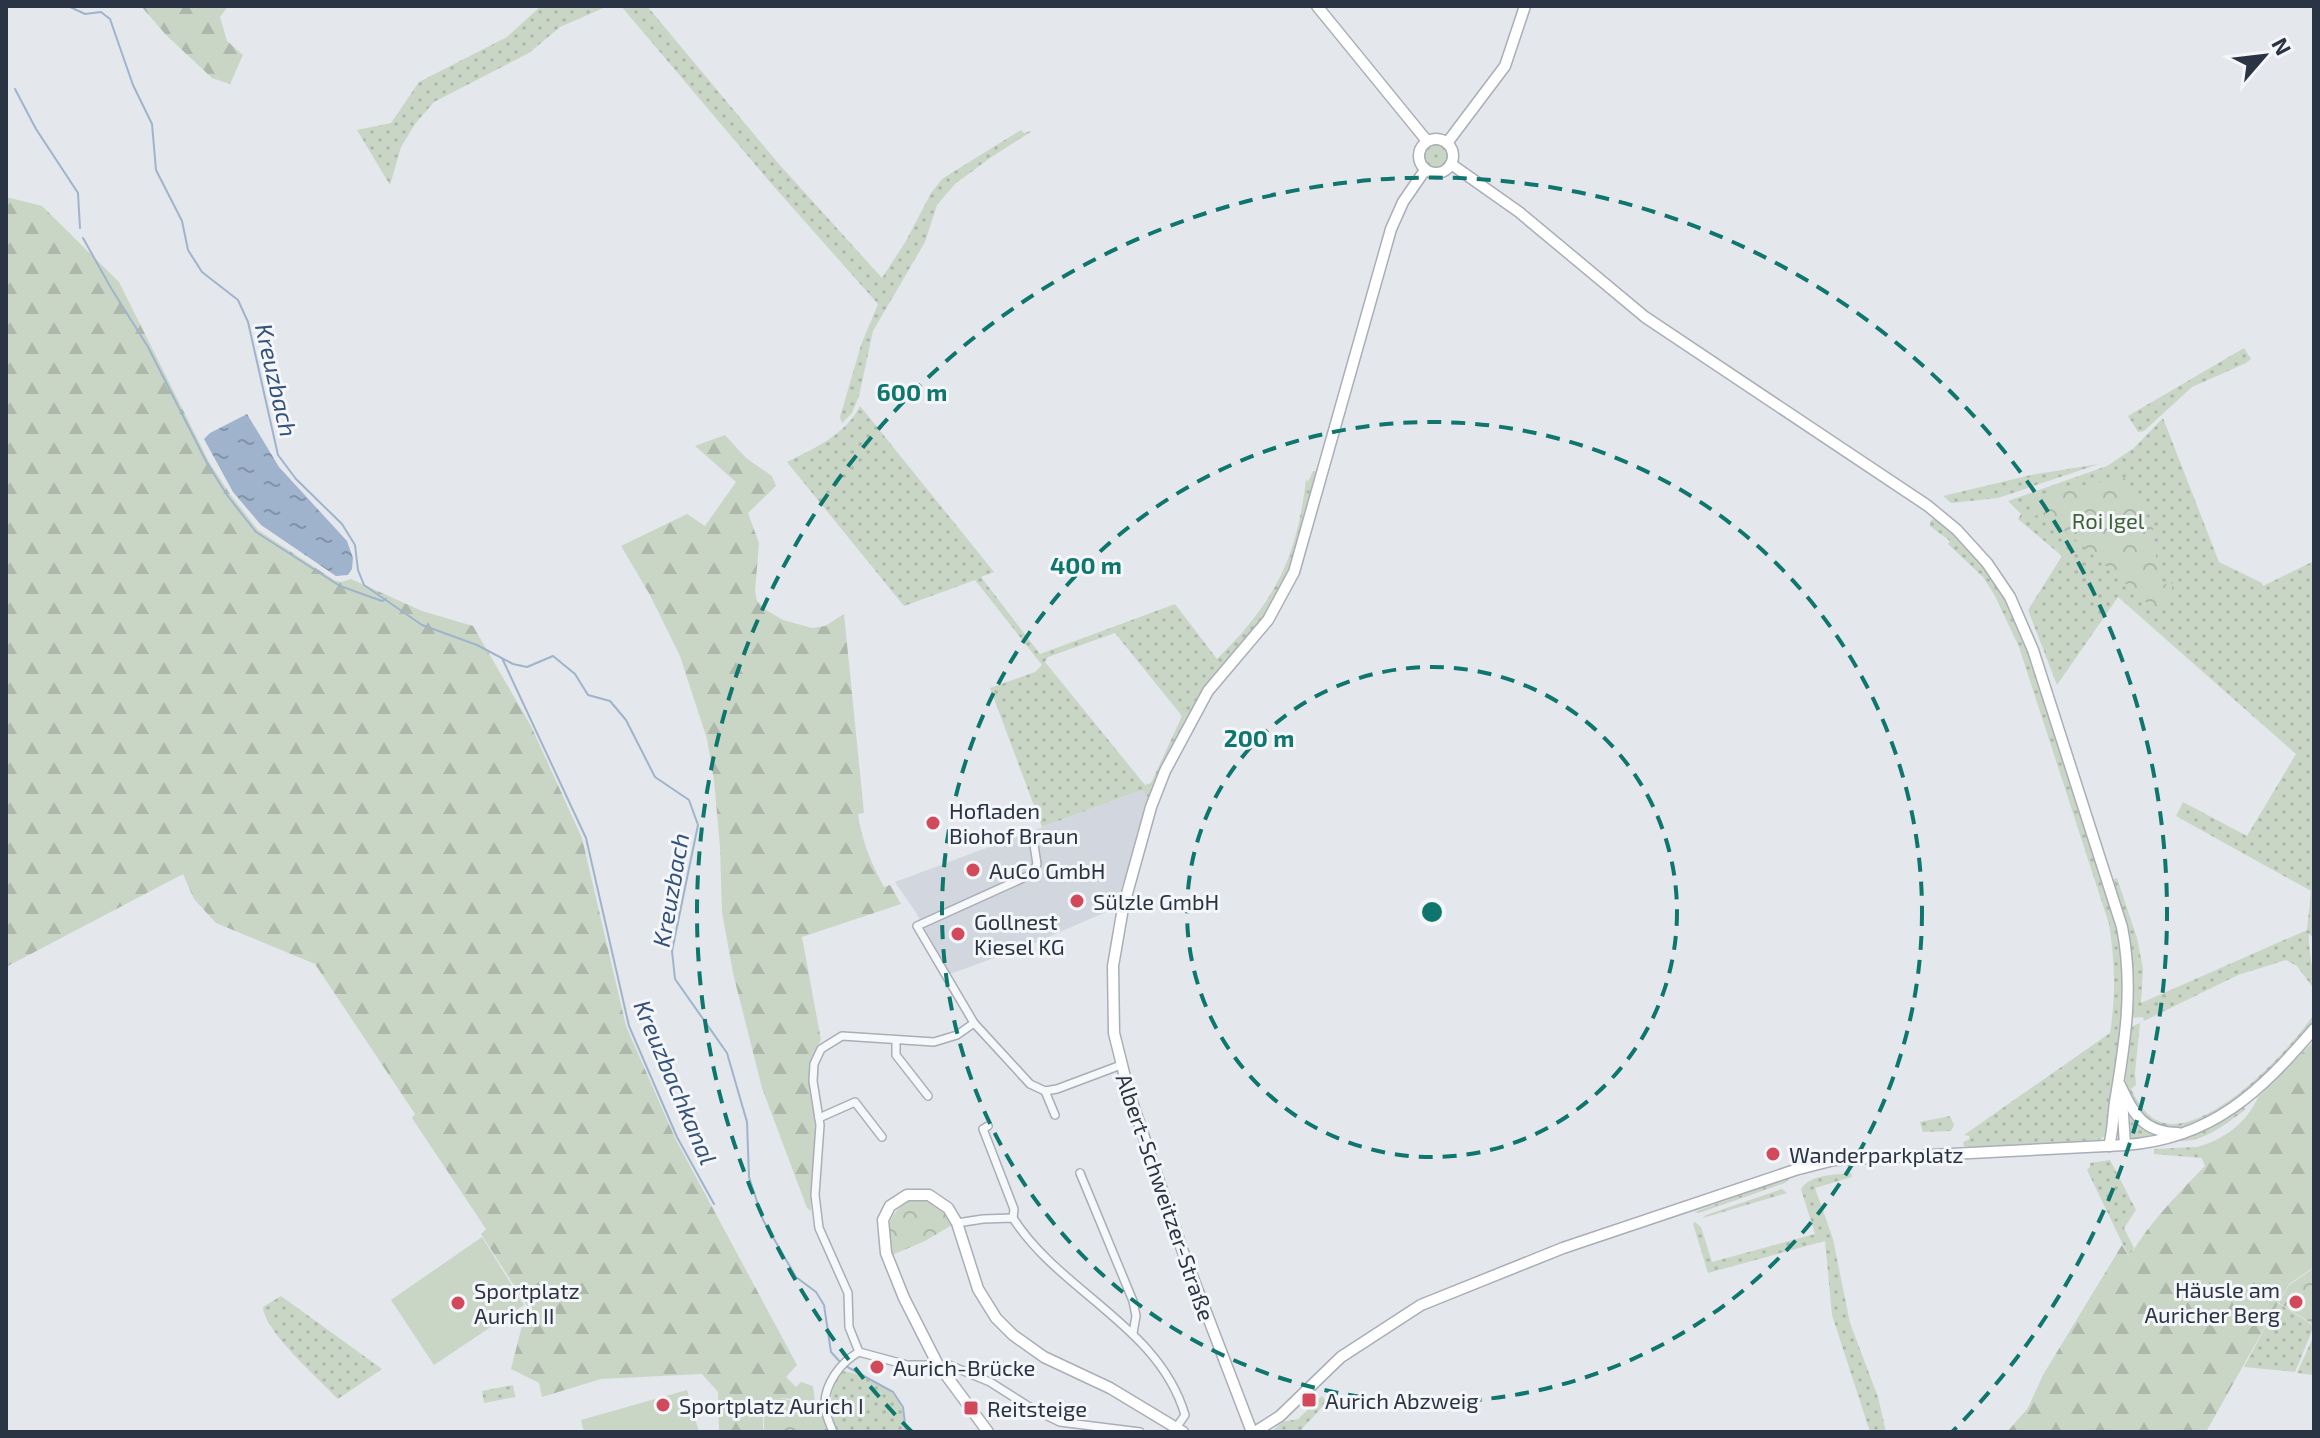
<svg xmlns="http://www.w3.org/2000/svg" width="2320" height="1438" viewBox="0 0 2320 1438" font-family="'Exo 2',sans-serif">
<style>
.built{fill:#d2d6de}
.grass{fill:url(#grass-dots);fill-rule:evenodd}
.forest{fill:url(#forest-firs)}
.park{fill:url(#park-crowns)}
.pitch{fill:#c9d6c5}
.water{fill:url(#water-ripples)}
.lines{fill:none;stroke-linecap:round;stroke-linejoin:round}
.stream{stroke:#9fb4cc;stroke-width:2}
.street-casing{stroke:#a9aeb7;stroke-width:10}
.secondary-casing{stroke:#a9aeb7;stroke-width:13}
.street{stroke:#f7f8fa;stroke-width:7}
.secondary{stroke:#fff;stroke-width:10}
.ring{fill:none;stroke:#0f766e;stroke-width:4;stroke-dasharray:14 10}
.poi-dot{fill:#d1495b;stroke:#f4f6f9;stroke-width:3}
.labels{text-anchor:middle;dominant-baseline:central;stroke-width:6;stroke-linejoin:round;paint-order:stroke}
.park-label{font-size:22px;fill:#3f6138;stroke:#f4f6f9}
.poi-label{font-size:22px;fill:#2b3445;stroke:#f4f6f9;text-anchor:start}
.street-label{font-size:22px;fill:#2b3445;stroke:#f4f6f9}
.water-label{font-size:24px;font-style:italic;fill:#34527a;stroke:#f4f6f9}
.centre{fill:#0f766e;stroke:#f4f6f9;stroke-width:4}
.ring-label{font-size:24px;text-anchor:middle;font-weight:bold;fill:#0f766e;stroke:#f4f6f9;stroke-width:6;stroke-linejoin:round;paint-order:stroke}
</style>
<defs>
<pattern id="grass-dots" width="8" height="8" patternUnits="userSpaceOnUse" patternTransform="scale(2)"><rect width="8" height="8" fill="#c9d6c5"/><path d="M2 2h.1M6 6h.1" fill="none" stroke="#adb8ab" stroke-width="1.8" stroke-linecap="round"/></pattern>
<pattern id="forest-firs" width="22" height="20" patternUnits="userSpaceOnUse" patternTransform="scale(2)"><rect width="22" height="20" fill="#c9d6c5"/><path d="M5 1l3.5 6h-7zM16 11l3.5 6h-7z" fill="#adb8ab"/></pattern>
<pattern id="park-crowns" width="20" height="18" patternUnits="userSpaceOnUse" patternTransform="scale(2)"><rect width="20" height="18" fill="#c9d6c5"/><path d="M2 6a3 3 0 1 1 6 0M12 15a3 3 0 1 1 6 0" fill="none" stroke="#adb8ab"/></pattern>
<pattern id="water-ripples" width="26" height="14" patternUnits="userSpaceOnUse" patternTransform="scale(2)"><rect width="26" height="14" fill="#9fb4cc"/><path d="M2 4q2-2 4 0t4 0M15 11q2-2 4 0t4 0" fill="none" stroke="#8293a7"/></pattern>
</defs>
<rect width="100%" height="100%" fill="#e4e7ec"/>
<!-- built -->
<path class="built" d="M1142 790 1150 800 1115 908 1030 945 950 974 915 911 895 882Z"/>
<!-- grass -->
<g class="grass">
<path d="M541 6H608L560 27 529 53 434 102 415 124 401 147 390 185 357 130 391 123 419 82 507 37Z"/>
<path d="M621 6H647L778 163 882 278 906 241 931 193 942 179 1021 130 1024 133 1032 131 990 158 955 184 937 205 925 242 873 331 859 396 852 413 842 423 840 417 861 345 878 304 769 181Z"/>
<circle cx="1435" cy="156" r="14"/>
<path d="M2244 348 2251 359 2246 363 2192 387 2144 431 2138 432 2128 416Z"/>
<path d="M860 406 994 572 981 577 1040 654 1175 604 1217 659C1274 603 1297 559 1306 479L1308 482 1313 471H1318L1298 553 1273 609 1216 676 1150 800 1142 790 1042 827 990 688 1035 672 1042 665 975 580 904 606 787 462C815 448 845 435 860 406ZM1115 633 1182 716 1151 783 1145 785 1045 662 1048 657Z"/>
<path d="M2163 418 2219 562 2262 583 2263 586 2314 561V949L2312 951V937L2309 933C2308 953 2314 969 2314 989L2297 966 2286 960 2238 975 2144 1021 2143 1017 2131 1018C2137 969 2126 927 2112 880L2117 878 2137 938 2143 969 2141 1003 2307 930 2311 891 2176 816 2183 802 2247 836 2296 754 2118 597 2057 685 2028 610 2062 556 2018 519 2021 514 2008 501 2107 466 2134 448Z"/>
<path d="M2099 464 1998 498 1951 503 1943 496 2031 475Z"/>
<path d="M1933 519C1955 524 1992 572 2003 592 2036 650 2053 724 2073 787 2090 838 2115 898 2124 950 2132 1004 2117 1072 2110 1126L2106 1135 2099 1140 1970 1147 1964 1146 1963 1142 1970 1139 1969 1136 1964 1135 2110 1033C2116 995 2115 962 2109 924L2019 647 1995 596 1983 577 1948 544 1950 541 1930 526V522Z"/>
<path d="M2314 1014V1022L2261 1082 2222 1110 2192 1125 2167 1129 2143 1118 2125 1085 2131 1027 2140 1023 2135 1073 2136 1085 2131 1089C2139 1105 2150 1123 2171 1124 2219 1125 2289 1051 2314 1014Z"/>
<path d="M2244 1107 2245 1110C2227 1123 2204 1142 2181 1141L2183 1137Z"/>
<path d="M2130 1114 2159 1134 2131 1139Z"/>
<path d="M1950 1116 1954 1125 1951 1131 1923 1132 1920 1122Z"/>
<path d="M2197 1147 2202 1158 2154 1154V1149Z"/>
<path d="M2110 1160 2136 1210 2124 1228 2134 1248 2129 1257 2087 1170 2090 1167V1163Z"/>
<path d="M1851 1173 1852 1177 1815 1188 1833 1239 1850 1323 1878 1397 1886 1432H1870L1832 1315 1825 1241 1708 1273 1693 1224 1695 1222 1701 1227 1712 1262 1815 1234 1801 1189C1811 1174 1834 1175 1851 1173Z"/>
<path d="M1791 1177 1785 1183 1699 1213 1694 1212Z"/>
<path d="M1782 1189 1787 1193 1703 1218 1706 1215Z"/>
<path d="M281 1296 382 1369 338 1399C320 1380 264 1331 263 1307Z"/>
<path d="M2278 1303 2314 1326 2295 1372 2244 1367Z"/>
<path d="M2314 1335V1375L2297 1373Z"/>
<path d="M841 1371C862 1373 892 1385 901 1406 904 1413 904 1424 905 1432H837C829 1410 828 1392 841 1371Z"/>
<path d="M513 1385 515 1397 484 1403 482 1391Z"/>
<path d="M1322 1396 1327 1402 1299 1432H1271L1282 1422 1298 1419Z"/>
</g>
<!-- forest -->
<g class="forest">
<path d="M141 6H228L220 17 227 41 243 55 230 84 212 78 166 35Z"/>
<path d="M6 197 42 206 119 282 209 462 230 494 258 530 334 580 341 582 351 579 422 611 473 626 531 726 582 838 626 1026 675 1138 797 1365 786 1377 796 1387 801 1382 813 1386 815 1402C799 1405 778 1389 767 1407 762 1415 762 1423 764 1432H719L718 1392 702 1374 601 1379 542 1397 539 1383 511 1369 527 1306 481 1234 486 1229 412 1118 415 1114 315 964 216 923 194 899 183 874 6 967Z"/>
<path d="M725 435 746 458 772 476 776 486 748 513 759 543 755 591 757 601 766 610 783 620 812 628 825 626 844 614 864 813 858 814C862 841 871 863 884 887L890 885 901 904 802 937 821 1040C797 1081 816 1095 815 1136 815 1162 809 1186 811 1211L807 1208 762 1088 733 973 722 912 720 847 714 780 707 739 680 656 650 595 621 546 687 514 705 526 736 482 695 446Z"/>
<path d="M2314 1041V1267L2289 1284 2206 1432H2007L2028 1408 2043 1375 2122 1245 2129 1257C2150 1222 2177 1195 2205 1166L2197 1147C2223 1140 2247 1123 2258 1097Z"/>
</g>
<!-- park -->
<g class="park">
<path d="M2125 478 2153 528 2159 586 2173 582 2170 597 2156 611C2118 577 2081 542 2040 512L2034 517 2028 513 2033 507V500C2048 488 2102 484 2125 478Z"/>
<path d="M913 1199C934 1199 942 1207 952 1225L925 1241 892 1255C883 1231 889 1210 913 1199Z"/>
<path d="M2314 1268V1325L2279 1303 2289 1285Z"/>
<path d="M779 1398 807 1404 816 1403 817 1406 824 1407 832 1432H765C762 1418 765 1404 779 1398Z"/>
</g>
<!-- pitch -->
<g class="pitch">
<path d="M482 1237 524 1305 434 1365 391 1300Z"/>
<path d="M687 1390 699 1432H584L581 1420Z"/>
</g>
<!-- water -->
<path class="water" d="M247 414 279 467 347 541 353 558 352 569 348 575 336 576 261 525 233 492 204 439 210 433Z"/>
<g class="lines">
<!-- stream -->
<g class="stream">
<path d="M68 6 85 14 101 12 110 19 133 85 152 124 156 170 182 221 188 250 202 272 238 300 248 322 278 455 296 479 342 524 355 545 358 570 364 585 422 625 477 645 513 664 527 667 553 656 575 674 588 695 610 701 626 720 655 777 689 800 698 825 672 951 675 979 727 1053 747 1122 749 1177 763 1220 796 1277 816 1292 824 1305 831 1352 842 1364 893 1392 903 1407 906 1432"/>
<path d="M15 89 36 129 78 193 80 228"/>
<path d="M83 238 111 288 148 347 207 463 227 495 256 532 340 586 382 601 386 599"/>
<path d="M502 658 586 838 629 1026 677 1137 714 1204"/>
</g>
<!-- street casing -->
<g class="street-casing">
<g id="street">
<path d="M1034 845 1037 864 1032 874 917 926 974 1023 1030 1084 1045 1091 1057 1089 1121 1065"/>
<path d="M896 1041V1055L928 1096"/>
<path d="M1045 1091 1055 1115"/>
<path d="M819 1118 855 1102 882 1137"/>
<path d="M988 1126 983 1129 1014 1209 1013 1218"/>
<path d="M1080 1173 1133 1301 1136 1316 1133 1333"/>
<path d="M957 1223 983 1219 1013 1218C1060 1292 1159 1326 1185 1415L1176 1428"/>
<path d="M859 1352 849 1327 848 1293 819 1228 815 1195 820 1125 813 1081 814 1064 821 1049 842 1036 934 1042 957 1035 974 1023"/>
<path d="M833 1432C830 1424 825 1414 825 1406 824 1384 841 1362 859 1352L907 1365H949L990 1382 1031 1408 1060 1422 1140 1432"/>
</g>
</g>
<!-- secondary casing -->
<g class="secondary-casing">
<g id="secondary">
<path d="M1317 6 1427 141"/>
<circle cx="1436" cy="156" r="17"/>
<path d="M1447 143 1505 66 1525 6"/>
<path d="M1451 164 1519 212 1645 317 1928 506 1957 530 1987 563 2010 597 2033 650 2122 927C2134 987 2125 1043 2115 1102 2113 1117 2113 1131 2109 1146"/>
<path d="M2120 1085C2134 1114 2142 1132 2178 1133"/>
<path d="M2122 1099 2125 1145"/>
<path d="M988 1432 937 1363 904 1298 886 1253 883 1220 890 1206 907 1195H929L948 1208 957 1223 978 1289 996 1318 1013 1335 1044 1357 1110 1388 1183 1432"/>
<path d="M1252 1432 1183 1252 1129 1093 1114 1033 1113 966 1123 908 1151 807 1165 771 1208 691 1268 620 1294 572 1391 229 1403 202 1425 170"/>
<path d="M1255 1432 1280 1416 1341 1357 1421 1305 1563 1248 1795 1170 1834 1160 2125 1145C2212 1139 2261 1091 2314 1029"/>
</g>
</g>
<!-- street -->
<use href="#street" class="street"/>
<!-- secondary -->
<use href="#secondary" class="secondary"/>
</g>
<!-- distance rings -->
<g class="ring">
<circle cx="1432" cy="912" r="245"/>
<circle cx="1432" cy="912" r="490"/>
<path d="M912 1432A735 735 0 1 1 1952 1432"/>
</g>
<!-- markers -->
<g class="poi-dot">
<circle cx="933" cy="823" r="8"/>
<circle cx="973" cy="870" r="8"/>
<circle cx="1077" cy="901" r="8"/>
<circle cx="958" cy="934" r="8"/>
<circle cx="1773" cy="1154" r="8"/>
<circle cx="2296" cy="1302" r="8"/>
<circle cx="458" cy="1303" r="8"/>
<circle cx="877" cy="1367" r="8"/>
<rect x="1301" y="1392" width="16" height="16" rx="4"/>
<circle cx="663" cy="1405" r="8"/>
<rect x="963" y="1400" width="16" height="16" rx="4"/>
</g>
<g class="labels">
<!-- park labels -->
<g class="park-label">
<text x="2108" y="520">Roi Igel</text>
</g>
<!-- poi labels -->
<g class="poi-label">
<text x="949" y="810">Hofladen<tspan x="949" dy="25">Biohof Braun</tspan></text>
<text x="989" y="870">AuCo GmbH</text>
<text x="1093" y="901">Sülzle GmbH</text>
<text x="974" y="921">Gollnest<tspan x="974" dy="25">Kiesel KG</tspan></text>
<text x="1789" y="1154">Wanderparkplatz</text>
<text x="2280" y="1289" text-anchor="end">Häusle am<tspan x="2280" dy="25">Auricher Berg</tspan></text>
<text x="474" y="1290">Sportplatz<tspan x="474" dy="25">Aurich II</tspan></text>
<text x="893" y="1367">Aurich-Brücke</text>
<text x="1325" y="1400">Aurich Abzweig</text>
<text x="679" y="1405">Sportplatz Aurich I</text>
<text x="987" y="1408">Reitsteige</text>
</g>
<!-- street labels -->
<g class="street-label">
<text transform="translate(1166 1197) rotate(71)">Albert-Schweitzer-Straße</text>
</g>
<!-- water labels -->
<g class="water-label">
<text transform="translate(277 380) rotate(77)">Kreuzbach</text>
<text transform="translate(670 890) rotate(-80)">Kreuzbach</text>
<text transform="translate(676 1082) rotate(67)">Kreuzbachkanal</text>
</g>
</g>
<circle cx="1432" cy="912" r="12" class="centre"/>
<g class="ring-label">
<text x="912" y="401">600 m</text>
<text x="1086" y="574">400 m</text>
<text x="1259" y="747">200 m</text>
</g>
<!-- border -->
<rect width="2320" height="1438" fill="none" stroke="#2b3445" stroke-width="16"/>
<!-- north arrow -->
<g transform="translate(2264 56) rotate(62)" stroke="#f4f6f9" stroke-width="6" paint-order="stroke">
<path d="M0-6L14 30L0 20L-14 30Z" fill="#2b3445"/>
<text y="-12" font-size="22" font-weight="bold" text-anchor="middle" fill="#2b3445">N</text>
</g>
</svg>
